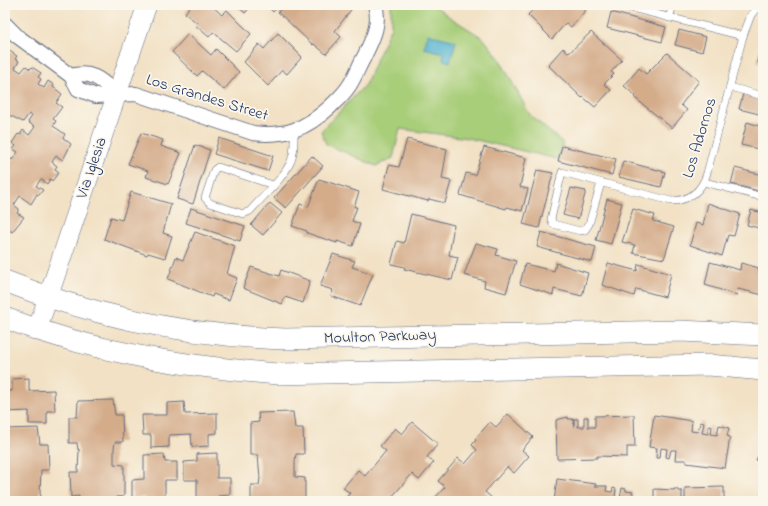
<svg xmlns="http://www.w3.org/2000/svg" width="768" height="506" viewBox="0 0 768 506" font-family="'Indie Flower',sans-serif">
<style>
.green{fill:#a8ce79;stroke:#627e6c}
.water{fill:#51b3d0;stroke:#367197}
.building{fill:#d4ac8a}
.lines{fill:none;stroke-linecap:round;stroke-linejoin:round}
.lane-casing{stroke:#666d82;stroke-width:8}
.street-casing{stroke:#666d82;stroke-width:16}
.secondary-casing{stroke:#666d82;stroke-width:20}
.primary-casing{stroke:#666d82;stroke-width:22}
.lane{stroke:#fff;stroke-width:7}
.street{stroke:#fff;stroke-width:14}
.secondary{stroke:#fff;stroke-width:19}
.primary{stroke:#fff;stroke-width:21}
.labels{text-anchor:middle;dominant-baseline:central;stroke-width:3.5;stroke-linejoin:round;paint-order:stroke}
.street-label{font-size:16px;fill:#1b2f5e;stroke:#fbf7ec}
</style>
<rect width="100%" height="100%" fill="#fbf7ec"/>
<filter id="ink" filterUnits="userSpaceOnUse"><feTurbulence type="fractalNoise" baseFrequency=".025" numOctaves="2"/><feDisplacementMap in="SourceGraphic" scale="8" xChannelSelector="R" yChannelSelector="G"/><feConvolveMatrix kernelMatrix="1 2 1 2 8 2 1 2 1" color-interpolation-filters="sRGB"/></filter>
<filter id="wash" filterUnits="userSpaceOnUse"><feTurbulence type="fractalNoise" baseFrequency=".012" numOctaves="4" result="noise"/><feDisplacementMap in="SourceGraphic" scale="16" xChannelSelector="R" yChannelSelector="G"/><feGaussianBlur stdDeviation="0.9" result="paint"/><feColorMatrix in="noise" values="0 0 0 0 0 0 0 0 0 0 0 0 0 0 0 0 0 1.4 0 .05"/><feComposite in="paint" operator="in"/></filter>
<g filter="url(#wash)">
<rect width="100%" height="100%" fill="#f2e1c4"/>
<!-- green -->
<path class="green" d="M391 5H434L451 18 483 38 499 58 530 115 563 143 557 159 468 138 400 129 393 158 376 166 326 144 321 131 365 85 391 27Z"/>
<!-- water -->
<path class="water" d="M428 34 456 41 450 62 443 60 444 53 424 48Z"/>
<g id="blocks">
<!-- building -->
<g class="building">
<path d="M191 5H211L222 15 227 10 251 34 236 51 213 32 209 37 195 25 197 23 185 13Z"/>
<path d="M236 5H252L245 13Z"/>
<path d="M266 5H279L273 12Z"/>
<path d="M284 5H350L353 7 335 31 341 37 326 54 314 44 313 45 278 12Z"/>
<path d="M537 5H580L586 10 571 27 566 23 552 39 528 15Z"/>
<path d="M611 12 666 27 662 42 607 28Z"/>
<path d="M679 30 706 37 702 52 675 45Z"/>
<path d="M591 32 622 60 611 72 614 74 604 84 611 90 595 107 583 97 582 98 548 65 563 48 569 53Z"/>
<path d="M278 33 302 57 287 74 282 70 268 86 244 62 259 44 264 49Z"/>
<path d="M188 34 211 55 216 49 239 72 224 90 202 71 197 76 172 52Z"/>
<path d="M762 42H763V63L757 62Z"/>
<path d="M8 50 17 56 15 59 19 61 15 68 21 72 26 66 30 69 32 67 41 73 38 77 41 79 38 84 44 88 48 81 54 85 53 87 62 94 56 103 62 107 53 119 56 121 53 126 65 134 63 138 71 144 63 160 56 156 52 162 57 166 55 169 59 172 52 181 50 179 47 184 41 179 36 186 43 190 39 195 37 194 31 204 20 196 14 205 19 209 17 213 24 217 12 232 5 227V160L8 156 12 160 18 152 13 149 16 146 12 143 18 134 20 135 23 130 29 135 35 127 28 122 32 116 29 114 23 122 5 113V55Z"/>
<path d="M667 53 699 81 681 105 687 110 672 128 635 98 636 96 624 86 639 68 646 74Z"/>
<path d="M743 94 763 99V115L739 109Z"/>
<path d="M747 122 763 127V150L741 145Z"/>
<path d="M141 133 163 140 161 146 181 153 168 184 146 177 148 171 128 164Z"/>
<path d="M219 138 273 156 268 171 214 154Z"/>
<path d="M407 139 447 149 442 179 451 181 445 203 429 199 428 201 383 189 389 165 399 167Z"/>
<path d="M195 145 210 150 193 204 177 199Z"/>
<path d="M562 146 616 159 612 175 558 161Z"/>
<path d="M484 147 526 158 520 187 528 189 522 211 507 207 506 209 460 195 466 173 475 175Z"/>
<path d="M312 156 323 166 286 208 274 198Z"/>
<path d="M623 161 665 172 661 187 619 177Z"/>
<path d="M735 168 763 175V192L731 184Z"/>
<path d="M537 170 553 173 539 228 523 224Z"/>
<path d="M319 179 359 192 354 207H357L352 221 360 224 353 246 337 241V243L307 233V231L292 226 300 204 308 207Z"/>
<path d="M571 188 586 191 578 219 563 215Z"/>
<path d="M131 192 171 204 163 233 172 236 165 258 148 253 147 255 104 239 111 217 122 220Z"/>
<path d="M607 199 622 203 611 244 596 240Z"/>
<path d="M270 203 282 213 263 235 251 225Z"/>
<path d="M708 203 740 214 734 236 728 235 722 256 690 245 696 223 703 225Z"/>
<path d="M191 208 245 226 240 241 186 223Z"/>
<path d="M633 209 655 215 653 221 674 227 664 259 633 253 635 245 622 242Z"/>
<path d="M751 210 763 213V229L747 225Z"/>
<path d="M411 214 454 225 449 255 458 257 452 280 404 269 405 267 391 264 397 241 404 243Z"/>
<path d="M195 232 235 246 227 274 237 278 229 300 213 294 212 297 168 279 176 257 183 260Z"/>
<path d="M541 232 596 247 592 262 537 247Z"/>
<path d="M476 243 498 249 496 255 516 261 506 293 484 287 485 281 464 275Z"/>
<path d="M333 254 355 261 352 267 373 274 360 306 331 296 333 290 320 286Z"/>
<path d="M710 262 740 270 741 263 759 268 758 270 763 271V295L738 289 737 295 705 285Z"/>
<path d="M556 263 588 273 582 296 554 289 553 295 520 284 525 264 554 271Z"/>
<path d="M608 263 637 271 638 264 671 274 665 297 636 289 634 296 602 285Z"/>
<path d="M251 267 279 276 281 270 310 281 303 303 285 297 282 304 243 288Z"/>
<path d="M29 378V391L54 390 55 411H47V424H29V411L6 412 7 424H5V391H12V379Z"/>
<path d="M113 400 115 415H122L123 442H115L114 448V464L124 465V496L117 497V501H79V496L71 497 70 472H78L79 449 78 450 77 443H69V417H77L78 401Z"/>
<path d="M184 402 185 414 217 413V433L209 434V446L192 447 191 434 169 435V447L151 448V435H143L142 415H167V403Z"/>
<path d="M293 412 295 428H303L304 454H296L295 461V477L305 478V501H251V485H259L260 478 258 455H250V423L259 422 258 413Z"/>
<path d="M508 414 533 437 522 450 529 456 514 473 507 467 485 492 492 498 489 501H436L434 499 445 487 438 481 458 458 465 464 477 450 472 445 476 440 475 439 490 422 496 427Z"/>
<path d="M634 415 635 447H627V457L597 456V458L557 459 556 420 568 417V419H573L574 427V419H578V427H584V417H588V427H595V416Z"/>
<path d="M654 415 692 421 691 431 698 432 700 422 704 423 702 433 708 434 709 426H712L711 434 717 435 719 425 729 428 727 436 730 437 725 468 686 463V460H675L676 450H671L669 458 666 457 667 449 661 448 660 458H656L657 448 649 447Z"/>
<path d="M412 422 438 444 427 457 434 462 419 480 412 474 391 498 394 501H343L350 493 343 488 358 470 365 476 386 451 380 446 395 428 402 434Z"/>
<path d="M38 428 40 444H48L49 470H41L40 493 42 500 49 499 50 501H5V429Z"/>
<path d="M217 453V478H230V495L218 496V501H197V480H184V462L197 461V454Z"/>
<path d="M164 454 165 462H177V480H165V501H145V497L132 498V480L144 479V455Z"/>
<path d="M763 454V463L756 460 758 456 761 458Z"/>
<path d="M557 479 596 484 595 486H607L606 491 612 492 613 488 616 489 615 498H620L622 488 626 489V491L633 492 632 501H554Z"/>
<path d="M724 487V501H644L654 499V489L674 490V489H677L678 491H682V499H685V488Z"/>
<path d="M763 493V501H755Z"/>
</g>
</g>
</g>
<g filter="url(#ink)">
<use href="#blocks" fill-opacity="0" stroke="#666d82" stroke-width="1"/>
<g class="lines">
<!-- lane casing -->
<g class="lane-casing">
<g id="lane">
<path d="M620 5 743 36"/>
<path d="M669 18 673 5"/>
<path d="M730 87 763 96"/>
<path d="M704 182 763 197"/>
<path d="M601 183 589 224 585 230 580 231 553 224 551 219 562 172 671 201C690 201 702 190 707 173L743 36 751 15 759 5"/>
<path d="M273 185 218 167 214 170 205 198 210 203 243 214 250 211C262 197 284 178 291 161 295 152 294 140 294 130"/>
</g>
</g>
<!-- street casing -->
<g class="street-casing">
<g id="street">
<path d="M5 24 17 36 71 76 78 89 96 96 136 94 253 133C285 137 306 129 330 107 337 100 344 94 349 86 355 77 359 66 364 57 372 40 381 24 375 5"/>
<path d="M71 76C93 70 102 81 117 94"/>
</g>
</g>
<!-- secondary casing -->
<g class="secondary-casing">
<path id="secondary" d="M37 330 147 5"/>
</g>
<!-- primary casing -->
<g class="primary-casing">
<g id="primary">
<path d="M5 281C95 317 190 336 286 339L680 331 763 335"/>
<path d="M5 318C95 353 182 366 278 374L709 365 763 370"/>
</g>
</g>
<!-- lane -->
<use href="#lane" class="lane"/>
<!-- street -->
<use href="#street" class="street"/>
<!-- secondary -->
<use href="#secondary" class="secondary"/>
<!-- primary -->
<use href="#primary" class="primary"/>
</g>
</g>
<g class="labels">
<!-- street labels -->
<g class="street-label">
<text transform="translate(207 98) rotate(17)">Los Grandes Street</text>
<text transform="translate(700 138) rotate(-73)">Los Adornos</text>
<text transform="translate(92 168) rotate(-71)">Via Iglesia</text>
<text transform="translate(380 337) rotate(-2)">Moulton Parkway</text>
</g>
</g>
<!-- margin -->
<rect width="768" height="506" fill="none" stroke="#fbf7ec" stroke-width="20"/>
</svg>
